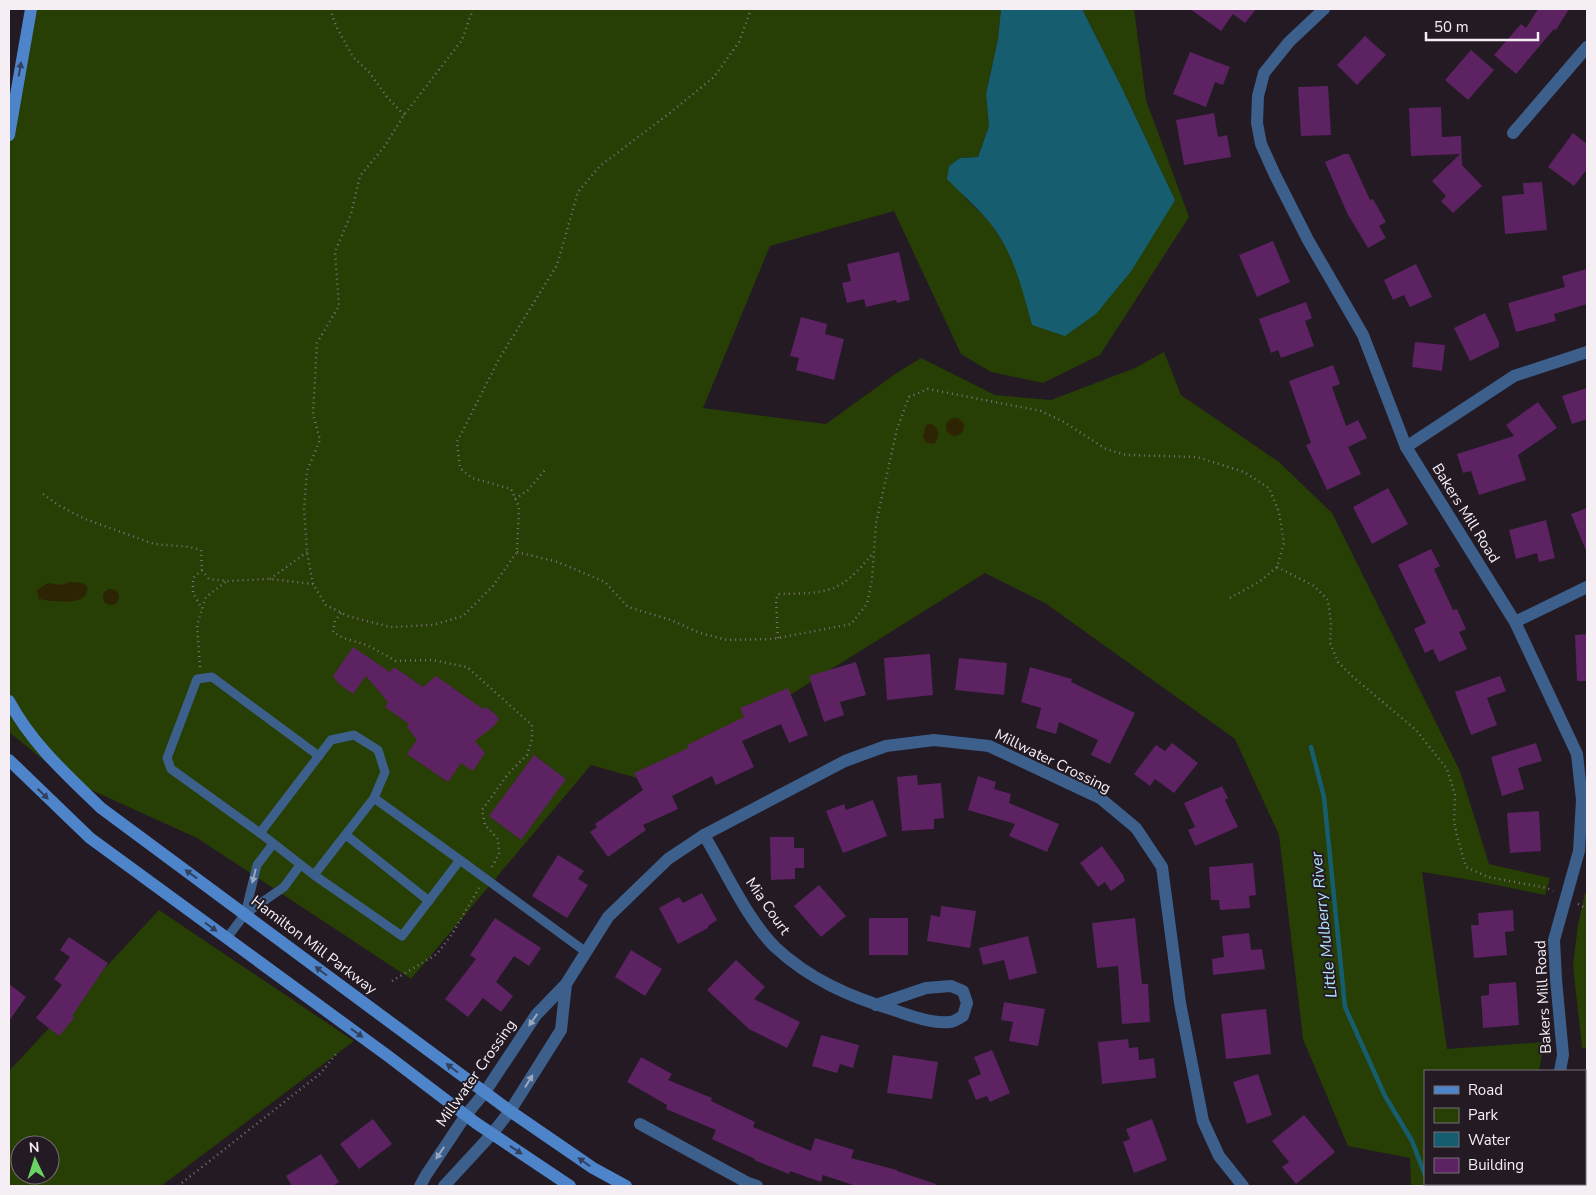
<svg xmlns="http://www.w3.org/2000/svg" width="1596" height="1195" viewBox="0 0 1596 1195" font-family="'Nunito Sans',sans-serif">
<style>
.green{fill:#273e04;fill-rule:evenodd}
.sand{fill:#2c2403}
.water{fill:#175d70}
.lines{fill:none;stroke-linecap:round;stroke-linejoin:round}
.stream{stroke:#175d70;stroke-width:4.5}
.building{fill:#5c2262}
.path{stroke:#7b737b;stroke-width:2.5;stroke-dasharray:1 4;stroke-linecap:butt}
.lane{stroke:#3d5f8b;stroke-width:9}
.street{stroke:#3d5f8b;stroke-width:12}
.secondary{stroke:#4d84ca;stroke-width:12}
.oneway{fill:#323f5d}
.oneway2{fill:#99a7c0}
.labels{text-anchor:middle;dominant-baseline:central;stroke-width:4;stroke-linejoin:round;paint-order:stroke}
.street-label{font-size:15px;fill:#f5eff5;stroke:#231a23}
.water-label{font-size:16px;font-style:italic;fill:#afe5f7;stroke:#231a23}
</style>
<rect width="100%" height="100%" fill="#231a23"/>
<!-- green -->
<g class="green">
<path d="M34 9H1001L998 39 986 94 989 126 978 157 960 158 949 166 965 198 990 222 1007 248 1019 275 1032 325 1175 200 1120 84 1082 9H1134L1146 100 1189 217 1100 355 1043 383 991 372 961 354 894 211 770 246 703 408 826 424 895 374 921 358 995 395 1051 400 1135 368 1164 352 1181 395 1279 462 1332 513 1460 771 1489 864 1550 878 1545 895 1477 881 1422 872 1447 1049 1544 1042 1539 1071H1425V1184H1554L1555 1186H1411L1410 1158 1348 1146 1303 1039 1279 835 1235 739 1045 603 985 573 651 782 591 765 411 979 197 838 67 779 9 732V107Z"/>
<path d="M1585 893 1587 894V1048H1582L1573 965 1578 925Z"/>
<path d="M159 910 354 1041 161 1186H9V1071ZM20 1145H50V1175H20Z"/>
</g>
<!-- sand -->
<g class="sand">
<circle cx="955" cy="427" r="9"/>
<path d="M932 424C940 430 940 436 934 444L925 442 923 436 926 425Z"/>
<path d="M70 582 82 583 87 586C91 608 51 601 39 599L37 590 48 583 62 585Z"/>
<circle cx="111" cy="597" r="8"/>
</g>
<!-- water -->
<path class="water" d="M1001 9H1082L1120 84 1175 200 1132 270 1096 314 1065 336 1032 325C1022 289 1014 253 990 223 978 208 961 194 947 179L949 166 960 158 978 157 989 126 986 94 998 39Z"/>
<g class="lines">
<!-- stream -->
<g class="stream">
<path d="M1311 747 1324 797 1345 1007 1385 1096 1412 1141 1425 1175"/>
<path d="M1428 1184 1429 1186"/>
</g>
</g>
<!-- building -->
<g class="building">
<path d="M1190 9H1256L1245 23 1233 14 1221 31Z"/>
<path d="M1538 9H1569L1556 30 1554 29 1516 74 1494 55 1521 24 1526 28Z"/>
<path d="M1365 36 1386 55 1357 85 1337 65Z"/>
<path d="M1471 50 1494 70 1468 100 1445 80Z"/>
<path d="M1190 52 1230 67 1223 85 1215 82 1206 107 1173 94Z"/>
<path d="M1328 86 1331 135 1301 136 1298 87Z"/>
<path d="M1441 107 1442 137 1461 136 1462 165 1482 186 1453 213 1441 201 1446 196 1432 181 1460 154 1411 156 1409 108Z"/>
<path d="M1214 113 1218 137 1227 135 1231 157 1184 165 1176 120Z"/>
<path d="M1573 133 1587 144V169L1574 186 1548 167Z"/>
<path d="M1344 154H1349L1370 200 1373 199 1386 222 1379 226 1386 238 1368 248 1347 213 1325 162Z"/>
<path d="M1542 182 1547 230 1505 234 1502 196 1524 194 1523 183Z"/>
<path d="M1273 241 1290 282 1257 297 1239 255Z"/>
<path d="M899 252 910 300 897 303 896 300 866 307 864 299 847 303 842 283 851 281 847 264Z"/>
<path d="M1416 264 1432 297 1410 307 1404 295 1393 300 1384 280Z"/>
<path d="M1587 269V304L1554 314 1556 321 1516 332 1508 303 1565 287 1562 276Z"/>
<path d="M1306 302 1312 318 1305 321 1314 346 1281 358 1278 350 1271 353 1259 319Z"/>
<path d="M1485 313 1499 342V347L1470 361 1454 328Z"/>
<path d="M801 317 827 324 825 334 844 339 834 380 796 370 799 358 790 356Z"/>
<path d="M1415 342 1445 345 1442 371 1412 367Z"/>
<path d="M1333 365 1340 384 1332 387 1346 426 1358 420 1367 438 1348 447 1361 474 1327 490 1306 445 1311 443 1289 381Z"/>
<path d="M1587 388V419L1572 424 1562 396Z"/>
<path d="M1538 402 1557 428 1518 455 1526 480 1479 495 1471 471 1463 473 1457 454 1514 436 1506 425Z"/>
<path d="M1388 488 1408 524 1372 544 1353 507Z"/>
<path d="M1587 508V553L1571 514Z"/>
<path d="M1546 520 1555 558 1539 562 1537 553 1516 559 1509 530Z"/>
<path d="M1431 549 1440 566 1434 569 1453 610 1457 609 1466 629 1459 632 1467 649 1439 662 1433 649 1425 653 1414 629 1426 623 1398 565Z"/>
<path d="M1587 634V681H1577L1575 635Z"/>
<path d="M353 647 390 672 394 667 423 687 436 676 483 709 486 707 495 714 499 719 494 726 475 741 485 753 473 771 461 763 448 782 407 754 417 740 407 727 409 724 385 707 388 702 366 676 353 694 339 684 333 676Z"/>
<path d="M930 654 933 695 887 700 884 658Z"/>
<path d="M959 658 1007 663 1004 695 955 690Z"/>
<path d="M856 662 866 695 840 702 844 715 824 722 809 676Z"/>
<path d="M1030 667 1072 679 1071 682 1135 713 1110 764 1091 755 1098 740 1059 722 1056 734 1036 728 1041 708 1021 702Z"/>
<path d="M1500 676 1506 691 1487 698 1497 725 1471 735 1455 692Z"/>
<path d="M788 688 808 735 789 743 781 724 742 741 754 767 716 785 712 776 672 796 678 809 643 825 646 830 608 857 590 832 597 827 595 824 643 790 634 773 688 748 687 745 744 717 740 708Z"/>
<path d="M1172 743 1198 763 1174 793 1155 779 1150 786 1134 774 1156 745 1165 751Z"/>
<path d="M1536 743 1542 761 1518 768 1524 789 1502 796 1491 757Z"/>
<path d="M534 755 566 779 521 840 489 816Z"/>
<path d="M917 775 918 785 941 783 944 818 934 819V829L902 831 897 777Z"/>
<path d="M978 776 996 782 994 789 1011 794 1009 803 1059 824 1047 852 1009 836 1015 824 968 810Z"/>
<path d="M1222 786 1228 798 1225 800 1238 827 1195 846 1188 830 1195 827 1184 803Z"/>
<path d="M873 800 887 836 843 853 826 811 844 804 846 810Z"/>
<path d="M1539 811 1541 851 1510 853 1507 813Z"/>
<path d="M770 837H794V848H804V868H795V879L771 880Z"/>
<path d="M1102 846 1123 875 1125 881 1111 891 1105 882 1098 887 1080 863Z"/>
<path d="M558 855 584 871 578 879 588 885 567 918 532 896Z"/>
<path d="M1253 863 1256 895 1249 896 1250 908 1220 910 1219 900H1211L1209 867Z"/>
<path d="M819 885 846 916 821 937 794 906Z"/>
<path d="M702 893 717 920 708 926V928L678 944 659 908 679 897 683 903Z"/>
<path d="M941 906 976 911 970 948 927 941 931 915 940 917Z"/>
<path d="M1513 910 1514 931 1505 932 1507 955 1474 958 1471 925H1479L1478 913Z"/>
<path d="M495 918 541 948 529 966 514 956 496 982 513 996 501 1012 483 998 468 1017 445 999 476 959 470 955Z"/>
<rect x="869" y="918" width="39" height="37"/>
<path d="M1135 918 1142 984H1148L1150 1022 1122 1024 1118 966 1097 968 1092 923Z"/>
<path d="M1249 933 1251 950 1262 949 1265 969 1213 975 1212 959 1224 957 1222 936Z"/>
<path d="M1028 936 1037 973 1009 980 1004 960 983 965 979 948Z"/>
<path d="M69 937 108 963 72 1016 74 1018 59 1036 36 1018 62 985 54 979 70 957 60 950Z"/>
<path d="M631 950 662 969 645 996 615 977Z"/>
<path d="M736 960 765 987 754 999 800 1022 787 1048 749 1029 707 990Z"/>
<path d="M1516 982 1519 1025 1483 1028 1481 996 1489 995V984Z"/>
<path d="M9 984 26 997 9 1021Z"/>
<path d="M1004 1002 1045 1009 1038 1046 1009 1041 1013 1022 1001 1020Z"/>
<path d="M1266 1009 1271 1054 1226 1059 1221 1014Z"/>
<path d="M821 1035 859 1045 853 1068 840 1064 837 1073 812 1066Z"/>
<path d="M1128 1039 1129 1048 1138 1047 1139 1060 1154 1058 1156 1078 1102 1084 1098 1042Z"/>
<path d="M992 1050 1010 1093 990 1102 987 1096 976 1100 968 1080 981 1074 974 1057Z"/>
<path d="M893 1055 938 1062 932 1099 887 1093Z"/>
<path d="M641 1057 672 1074 668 1080 712 1098 711 1101 755 1122 753 1127 811 1151 815 1138 854 1150 851 1158 897 1170V1171L936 1184 935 1186H856L823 1175 821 1182 790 1171 789 1174 754 1160 755 1159 712 1139 716 1130 666 1109 667 1105 627 1082Z"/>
<path d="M1258 1074 1272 1115 1247 1124 1233 1082Z"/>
<path d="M1304 1115 1335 1152 1296 1184 1282 1167 1289 1162 1272 1141Z"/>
<path d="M373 1119 392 1144 359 1169 340 1144Z"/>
<path d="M1152 1119 1167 1160 1134 1173 1123 1142 1130 1139 1126 1129Z"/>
<path d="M321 1154 339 1182 333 1186H292L286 1176Z"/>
</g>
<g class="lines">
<!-- path -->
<g class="path">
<path d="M330 9 336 26 353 57 369 72 387 97 404 115"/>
<path d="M473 9 462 40 404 115 384 147 360 176 351 214 335 252 339 306 317 343 313 414 320 440 307 471 304 509 307 552 313 584 326 605 348 616 390 627 433 625 463 616 493 586 517 552 519 507 511 489 472 478 460 468 457 442 499 359 557 265 578 192 600 166 671 112 714 77 739 42 751 9"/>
<path d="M43 494 58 505 85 519 154 544 190 547 201 550 202 570 209 579 228 581 270 579 313 584"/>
<path d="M515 499 528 490 545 470"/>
<path d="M517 552 558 562 605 582 628 607 671 620 700 633 727 640 773 639 851 624 867 604 872 580 876 523 897 429 909 397 928 389 1041 411 1064 422 1106 449 1126 455 1197 457 1244 472 1269 488 1279 512 1284 543 1277 567 1259 582 1228 599"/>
<path d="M1277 567 1314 586 1328 600 1331 623 1330 643 1338 662 1353 677 1416 730 1447 769 1455 795 1454 821 1457 836 1466 867 1488 877 1547 888 1553 891"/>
<path d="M202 570 193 578V593L202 609"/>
<path d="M270 579 307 552"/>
<path d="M341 613 335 621 333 632 343 638 367 645 396 661 432 660 467 667 532 725V739L527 755 508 774 482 810 485 825 498 839 499 854 491 869"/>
<path d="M778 638 776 600 778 594C829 593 840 594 873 553"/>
<path d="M200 667 197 625 206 597 227 581"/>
<path d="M1578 904 1587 909"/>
<path d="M392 981 437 954 452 934 479 888"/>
<path d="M178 1186 321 1073 336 1054"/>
</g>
<!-- lane -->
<g class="lane">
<path d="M260 833 171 769 167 758 197 679 212 677 319 756"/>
<path d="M346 835 429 901"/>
<path d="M460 860 586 952"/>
<path d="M314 875 374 798 385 772 378 750 354 735 331 740 260 833 314 875 402 936 460 860 374 798"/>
<path d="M245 914 257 865 273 844"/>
<path d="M227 938 245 914 284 887 300 865"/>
</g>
<!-- street -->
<g class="street">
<path d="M1324 9 1289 42 1264 73 1258 96 1257 123 1261 144 1275 175 1308 240 1363 335 1406 447 1515 622 1577 754 1582 800 1579 851 1554 940 1556 979 1563 1055 1560 1071"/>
<path d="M1513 133 1587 47"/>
<path d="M1406 447 1514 376 1587 352"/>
<path d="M1515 622 1587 587"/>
<path d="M704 835C725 870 747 919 775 947 809 979 850 997 894 1010 911 1016 932 1024 950 1022 954 1022 959 1018 963 1016L967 1003 963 991 951 986 926 988 876 1005"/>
<path d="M640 1124 748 1183 757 1186"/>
<path d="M1570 1184 1571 1186"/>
<path d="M420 1186 426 1175 466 1115 485 1092 536 1015 566 984 608 917 668 859 704 835 845 761 886 746 934 740 989 746 1100 798 1136 828 1162 867 1180 1003 1203 1121 1219 1156 1243 1186"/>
<path d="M444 1186 492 1134 510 1111 561 1030 566 984"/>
</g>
<!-- secondary -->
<g class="secondary">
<path d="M9 135 31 9"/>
<path d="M9 701C32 744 66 774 101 808L510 1111 593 1168 626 1186"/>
<path d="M9 760 90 838 388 1056 476 1123 570 1186"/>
</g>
</g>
<!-- one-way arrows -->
<defs><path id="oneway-solid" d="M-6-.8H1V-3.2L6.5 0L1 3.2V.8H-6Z" transform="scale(1.25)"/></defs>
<g class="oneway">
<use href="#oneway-solid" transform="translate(20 69) rotate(-80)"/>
<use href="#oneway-solid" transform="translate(43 794) rotate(44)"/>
<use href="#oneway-solid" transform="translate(191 874) rotate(-144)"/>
<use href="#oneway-solid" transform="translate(211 927) rotate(36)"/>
<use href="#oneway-solid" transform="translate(321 971) rotate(-143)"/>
<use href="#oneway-solid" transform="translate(357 1033) rotate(36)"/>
<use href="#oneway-solid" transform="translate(452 1068) rotate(-143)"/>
<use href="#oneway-solid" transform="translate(516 1150) rotate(34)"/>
<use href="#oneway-solid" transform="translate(584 1162) rotate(-145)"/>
</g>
<g class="oneway2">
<use href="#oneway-solid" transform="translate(254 876) rotate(104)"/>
<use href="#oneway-solid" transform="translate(533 1020) rotate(125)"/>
<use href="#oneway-solid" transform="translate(529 1081) rotate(-58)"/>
<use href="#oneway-solid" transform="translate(440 1153) rotate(124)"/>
</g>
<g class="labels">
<!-- street labels -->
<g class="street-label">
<text transform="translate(1466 513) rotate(58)">Bakers Mill Road</text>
<text transform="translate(1053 761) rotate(26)">Millwater Crossing</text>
<text transform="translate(768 906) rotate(55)">Mia Court</text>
<text transform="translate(314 945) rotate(37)">Hamilton Mill Parkway</text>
<text transform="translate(1543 997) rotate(-93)">Bakers Mill Road</text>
<text transform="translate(476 1073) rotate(-55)">Millwater Crossing</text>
</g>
<!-- water labels -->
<g class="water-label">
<text transform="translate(1324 925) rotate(-96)">Little Mulberry River</text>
</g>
</g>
<!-- border -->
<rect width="1596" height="1195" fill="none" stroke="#f5eff5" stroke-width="20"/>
<!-- legend -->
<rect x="1424" y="1070" width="162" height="115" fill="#231a23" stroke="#776f77"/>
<rect x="1434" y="1086" width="25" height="8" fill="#4d84ca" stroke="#776f77"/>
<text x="1468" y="1095" font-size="15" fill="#f5eff5">Road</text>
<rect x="1434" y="1108" width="25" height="15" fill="#273e04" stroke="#776f77"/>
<text x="1468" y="1120" font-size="15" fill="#f5eff5">Park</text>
<rect x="1434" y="1132" width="25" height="15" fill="#175d70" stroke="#776f77"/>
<text x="1468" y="1145" font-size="15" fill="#f5eff5">Water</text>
<rect x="1434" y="1158" width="25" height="15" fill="#5c2262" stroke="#776f77"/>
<text x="1468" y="1170" font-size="15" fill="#f5eff5">Building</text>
<!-- north arrow -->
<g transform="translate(35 1160) rotate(356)"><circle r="24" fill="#231a23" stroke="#776f77"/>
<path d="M0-4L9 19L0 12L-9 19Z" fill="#6ad363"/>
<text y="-8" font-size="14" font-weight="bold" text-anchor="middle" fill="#f5eff5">N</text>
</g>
<!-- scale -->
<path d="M1426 32v8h112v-8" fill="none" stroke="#f5eff5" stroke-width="2.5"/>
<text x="1434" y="32" font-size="15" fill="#f5eff5" stroke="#231a23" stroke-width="4" paint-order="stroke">50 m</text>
</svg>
